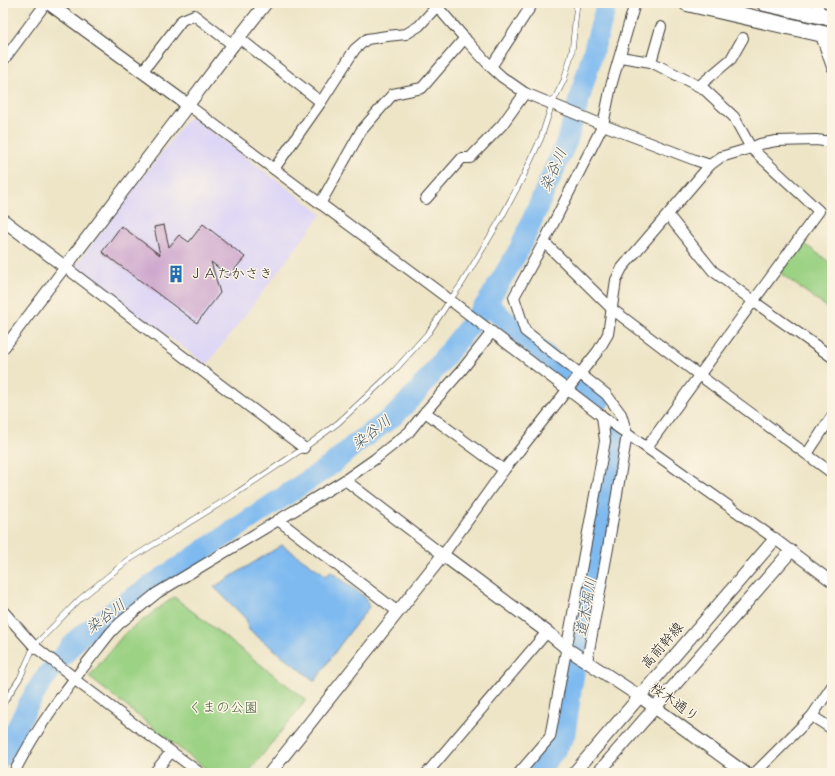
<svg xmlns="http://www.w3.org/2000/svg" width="835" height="776" viewBox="0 0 835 776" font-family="'Indie Flower','Klee One',sans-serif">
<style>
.built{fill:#ddd5f6}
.green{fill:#9bd284;stroke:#5c7750}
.water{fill:#7ebaf0;stroke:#4d6b86}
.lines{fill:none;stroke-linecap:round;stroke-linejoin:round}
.river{stroke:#7ebaf0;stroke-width:21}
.building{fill:#cea7ce}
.service-casing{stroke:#3c3a36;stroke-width:6}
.minor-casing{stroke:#3c3a36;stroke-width:12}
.tertiary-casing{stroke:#3c3a36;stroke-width:14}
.primary-casing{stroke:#3c3a36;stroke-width:18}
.service{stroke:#fff;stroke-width:5}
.minor{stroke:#fff;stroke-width:10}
.tertiary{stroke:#fff;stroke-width:12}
.primary{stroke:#fff;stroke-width:16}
.labels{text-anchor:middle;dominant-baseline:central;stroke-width:3;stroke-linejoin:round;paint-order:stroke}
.poi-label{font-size:14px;fill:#1c1c1c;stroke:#fcf5e5;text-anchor:start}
.street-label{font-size:14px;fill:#1c1c1c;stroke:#fcf5e5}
.park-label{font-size:14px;fill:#485c40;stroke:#fcf5e5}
.water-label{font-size:15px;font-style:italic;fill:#435b71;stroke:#fcf5e5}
</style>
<rect width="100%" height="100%" fill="#fcf5e5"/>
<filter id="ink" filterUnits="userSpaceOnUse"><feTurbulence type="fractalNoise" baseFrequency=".025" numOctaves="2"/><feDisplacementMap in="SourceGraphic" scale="8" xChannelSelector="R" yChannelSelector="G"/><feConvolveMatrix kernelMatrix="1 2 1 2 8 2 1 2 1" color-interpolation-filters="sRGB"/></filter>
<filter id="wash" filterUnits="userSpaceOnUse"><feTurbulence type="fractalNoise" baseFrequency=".012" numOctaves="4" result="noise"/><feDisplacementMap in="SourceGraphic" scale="16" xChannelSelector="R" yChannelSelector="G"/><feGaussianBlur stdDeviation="0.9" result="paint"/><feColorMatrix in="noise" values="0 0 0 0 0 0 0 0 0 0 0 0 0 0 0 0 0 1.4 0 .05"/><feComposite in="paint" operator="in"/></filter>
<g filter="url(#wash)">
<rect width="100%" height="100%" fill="#eee5c7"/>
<!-- built -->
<path class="built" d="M188 118H193L322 214 207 365 148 322 143 320 77 271 76 265Z"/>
<!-- green -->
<g class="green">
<path d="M802 242 832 264V311L780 273Z"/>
<path d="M174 597 306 700 248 773H211L89 677 124 634Z"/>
</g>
<!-- water -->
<path class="water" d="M282 545 327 576 330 571 365 597 369 607 340 645 315 681 249 630 246 619 214 587Z"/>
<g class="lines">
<!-- river -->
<g class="river">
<path d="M487 303 519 333 600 400"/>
<path d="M3 756 27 707 43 680 78 638 116 609 331 465 354 445 395 415 419 390 487 303 520 248 568 138 604 14 606 3"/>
<path d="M537 773 556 749 565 734 571 691 616 440 615 433"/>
</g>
</g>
<g id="blocks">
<!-- building -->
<path class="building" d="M203 224 245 257 229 276 211 262 220 293 197 323 102 252 121 226 160 255 154 227 164 225 169 247 179 235 189 242Z"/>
</g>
</g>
<g filter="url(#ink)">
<use href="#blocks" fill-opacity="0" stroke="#3c3a36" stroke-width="1"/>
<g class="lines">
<!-- service casing -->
<g class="service-casing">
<path id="service" d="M3 704 20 678 34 646 80 599 127 561 232 496 304 448 338 423 394 371 429 332 450 300 461 285 500 220 523 177 541 138 552 104 564 80 572 52 577 3"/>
</g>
<!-- minor casing -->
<g class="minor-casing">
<g id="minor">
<path d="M434 3 468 42 491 67 502 77 525 93 603 125 695 160 710 165"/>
<path d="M817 3 821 16"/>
<path d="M820 33 832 67"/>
<path d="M239 38 321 102"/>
<path d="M620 57 651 62 704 89 734 117 751 148 819 211 647 447"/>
<path d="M3 61 46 3"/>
<path d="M651 62 661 27"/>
<path d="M491 67 533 3"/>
<path d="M142 72 182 20 194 15 233 45"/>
<path d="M699 86 731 59 743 38"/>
<path d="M188 105 450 300 602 416 775 539 832 582"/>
<path d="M274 169 321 102 355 49 367 39 387 36 406 34 419 26 437 6"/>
<path d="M426 199 462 158H470L502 125 525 93"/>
<path d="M320 204 361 131 393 94 422 88 465 38"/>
<path d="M668 215 713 271 753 301 832 357"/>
<path d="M544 242 612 309 699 375 832 473"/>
<path d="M3 349 65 267 304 448"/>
<path d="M425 412 504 470"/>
<path d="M807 454 832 416"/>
<path d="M345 480 443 555 504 470 598 351 608 334 616 280 622 268 710 165 721 157 751 148 760 144 776 141 816 140 832 142"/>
<path d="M278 520 398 612"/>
<path d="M3 611 34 646 72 676 75 680 200 773"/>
<path d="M587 661 608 548 627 434 621 414 606 394 525 331 514 297 544 242 603 125 611 86 635 3"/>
<path d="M812 716 832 729"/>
<path d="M14 773C39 721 76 677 111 632L120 623 157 593 345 480 375 459 409 432 425 412 461 371 492 332"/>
<path d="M154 773 171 752"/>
<path d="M427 773 547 632"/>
<path d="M519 773 550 737 605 441 602 416"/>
<path d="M755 773 812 716 832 686"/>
</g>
</g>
<!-- tertiary casing -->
<g class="tertiary-casing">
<g id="tertiary">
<path d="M48 3 188 105"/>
<path d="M3 220 65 267 188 105 233 45 266 3"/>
<path d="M270 773 443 555 547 632 569 650 639 696 745 773"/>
<path d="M574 773 775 539"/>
<path d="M598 773 791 551"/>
</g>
</g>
<!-- primary casing -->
<g class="primary-casing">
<g id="primary">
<path d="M687 3 832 36"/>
<path d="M765 3 832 18"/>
</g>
</g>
<!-- service -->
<use href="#service" class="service"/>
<!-- minor -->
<use href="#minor" class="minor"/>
<!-- tertiary -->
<use href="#tertiary" class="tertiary"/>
<!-- primary -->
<use href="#primary" class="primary"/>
</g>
</g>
<!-- icons -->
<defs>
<g id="building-bare" transform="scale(1.38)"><path d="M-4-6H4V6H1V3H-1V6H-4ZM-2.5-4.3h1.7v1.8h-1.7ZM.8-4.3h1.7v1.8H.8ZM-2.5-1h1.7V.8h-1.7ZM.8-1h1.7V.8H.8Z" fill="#1f6fb2" stroke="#fcf5e5" stroke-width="2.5" paint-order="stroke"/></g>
</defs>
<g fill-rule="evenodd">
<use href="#building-bare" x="176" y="274"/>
</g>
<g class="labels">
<!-- poi labels -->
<g class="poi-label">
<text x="189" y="274">ＪＡたかさき</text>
</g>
<!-- street labels -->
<g class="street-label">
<text transform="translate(663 646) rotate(-49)">高前幹線</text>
<text transform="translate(674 703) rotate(36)">桜木通り</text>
</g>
<!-- park labels -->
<g class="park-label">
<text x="223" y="708">くまの公園</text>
</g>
<!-- water labels -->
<g class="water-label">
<text transform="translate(554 170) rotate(-66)">染谷川</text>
<text transform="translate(372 433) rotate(-38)">染谷川</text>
<text transform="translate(587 607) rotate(-80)">道木堀川</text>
<text transform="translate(106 617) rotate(-37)">染谷川</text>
</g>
</g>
<!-- margin -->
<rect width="835" height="776" fill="none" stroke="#fcf5e5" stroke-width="16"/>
</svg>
